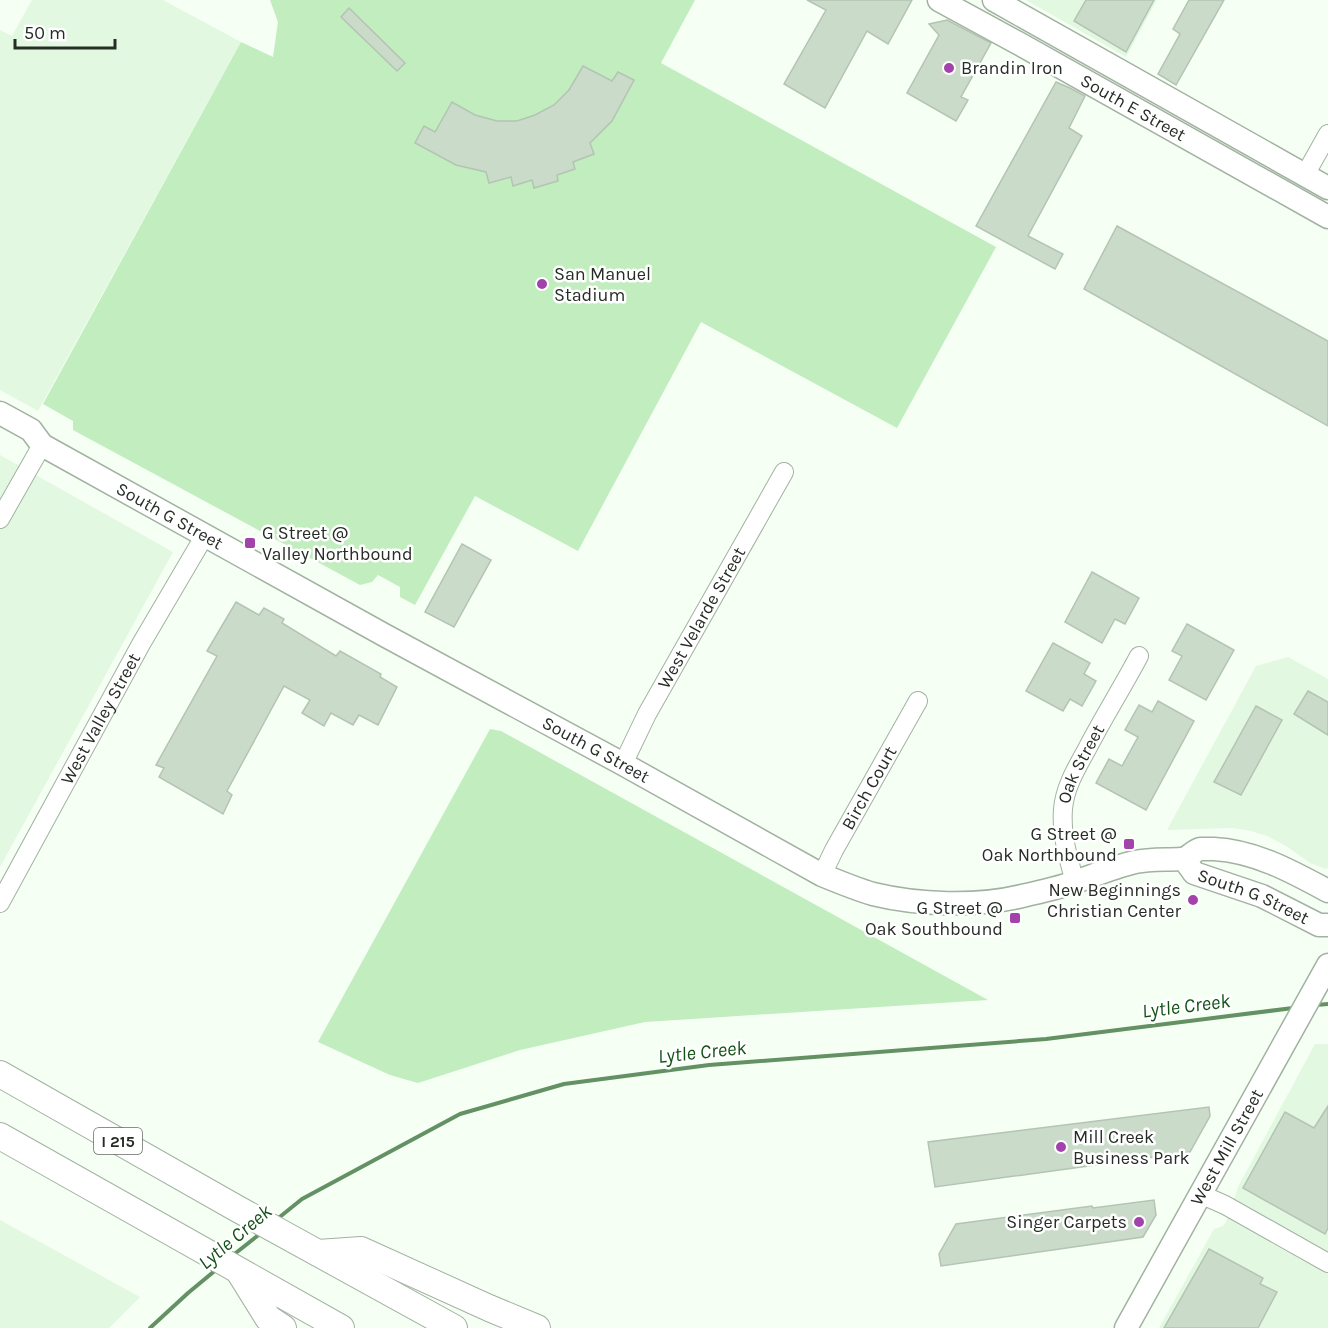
<svg xmlns="http://www.w3.org/2000/svg" width="1328" height="1328" viewBox="0 0 1328 1328" font-family="Karla,sans-serif">
<style>
.built{fill:#e2f8e1}
.green{fill:#c1edbf}
.lines{fill:none;stroke-linecap:round;stroke-linejoin:round}
.stream{stroke:#649164;stroke-width:4}
.building{fill:#cbdbca;stroke:#b4c4b3;stroke-width:1.5}
.minor-casing{stroke:#a2b2a1;stroke-width:20}
.major-casing{stroke:#a2b2a1;stroke-width:25}
.highway-casing{stroke:#a2b2a1;stroke-width:28}
.minor{stroke:#fff;stroke-width:18}
.major{stroke:#fff;stroke-width:22}
.highway{stroke:#fff;stroke-width:26}
.poi-dot{fill:#a243ac;stroke:#fff;stroke-width:2}
.labels{text-anchor:middle;dominant-baseline:central;stroke-width:5;stroke-linejoin:round;paint-order:stroke}
.shield{fill:#fff;stroke:#676b67;stroke-width:1.5}
.shield-label{font-size:16px;font-weight:bold;fill:#262c26}
.poi-label{font-size:18px;fill:#262c26;stroke:#fff;text-anchor:start}
.street-label{font-size:18px;fill:#262c26;stroke:#fff}
.water-label{font-size:20px;font-style:italic;fill:#135217;stroke:#fff}
</style>
<rect width="100%" height="100%" fill="#f5fff4"/>
<!-- built -->
<g class="built">
<path d="M32 0H163L241 42 38 411 0 390V30L12 36Z"/>
<path d="M1026 0H1157L1126 57Z"/>
<path d="M0 455 173 552 0 867Z"/>
<path d="M1288 657 1328 679V867L1326 869 1310 863 1286 846 1267 836 1251 831 1233 828 1167 830 1256 666Z"/>
<path d="M1315 1044H1328V1328H1159L1214 1229 1223 1226 1226 1222 1238 1187Z"/>
<path d="M0 1220 140 1297 109 1328H0Z"/>
</g>
<!-- green -->
<g class="green">
<path d="M270 0H695L661 63 996 247 897 428 701 322 578 551 475 496 415 605 400 597V587L378 575 372 582 360 585 73 430V421L43 404 241 42 273 57 278 22Z"/>
<path d="M490 729 501 731 988 1000 645 1022 520 1050 418 1083 390 1075 318 1042Z"/>
</g>
<g class="lines">
<!-- stream -->
<g class="stream">
<path d="M1316 1005 1328 1004"/>
<path d="M276 1220 302 1199 460 1114 564 1084 709 1065 1046 1039 1293 1008"/>
<path d="M232 1256 261 1233"/>
<path d="M150 1328 188 1293 217 1269"/>
</g>
</g>
<!-- building -->
<g class="building">
<path d="M807 0H912L888 44 867 31 825 108 784 84 826 10Z"/>
<path d="M1086 0H1154L1126 52 1074 21Z"/>
<path d="M1189 0H1224L1176 85 1158 74 1180 34 1173 29Z"/>
<path d="M349 8 405 63 397 71 341 17Z"/>
<path d="M947 20 991 43 961 97 968 100 956 121 907 93 939 35 929 24Z"/>
<path d="M583 66 612 81 618 72 634 80 612 121 590 143 594 154 573 162 575 169 557 175 558 181 534 188 532 180 513 186 511 177 489 183 486 172 456 165 415 143 424 126 435 132 452 102 475 115 497 121H517L535 115 554 105 569 90Z"/>
<path d="M1056 82 1070 88 1085 96 1069 128 1082 136 1028 236 1063 254 1055 269 976 226Z"/>
<path d="M1117 226 1328 341V426L1084 289Z"/>
<path d="M462 544 491 560 454 627 425 612Z"/>
<path d="M1092 572 1139 598 1125 624 1115 619 1102 643 1065 622Z"/>
<path d="M236 602 259 615 264 608 284 619 282 623 336 656 340 651 381 674 380 677 397 687 378 725 359 715 353 725 331 713 324 726 302 713 310 700 284 686 227 791 232 795 223 814 159 777 164 768 156 765 217 656 207 651Z"/>
<path d="M1187 624 1234 650 1206 700 1169 680 1182 656 1172 651Z"/>
<path d="M1053 643 1090 663 1084 674 1096 681 1082 706 1070 699 1063 711 1026 691Z"/>
<path d="M1308 691 1328 702V735L1294 714Z"/>
<path d="M1158 701 1194 721 1146 810 1096 783 1109 759 1122 766 1138 737 1125 730 1139 705 1152 712Z"/>
<path d="M1256 706 1282 720 1241 795 1214 782Z"/>
<path d="M1328 1106V1228L1325 1234 1243 1188 1285 1112 1314 1128Z"/>
<path d="M1209 1107 1210 1116 1190 1152 935 1187 928 1142Z"/>
<path d="M1154 1200 1156 1215 1143 1237 941 1266 939 1254 956 1224 1092 1206 1093 1208Z"/>
<path d="M1209 1249 1263 1278 1260 1284 1277 1292 1258 1328H1164Z"/>
</g>
<g class="lines">
<!-- minor casing -->
<g class="minor-casing">
<g id="minor">
<path d="M1305 175 1328 134"/>
<path d="M0 519 42 445"/>
<path id="s1" d="M623 764 647 714 784 472"/>
<path id="s2" d="M822 875 834 850 918 701"/>
<path id="s3" d="M1075 882C1068 858 1061 834 1063 809 1065 787 1076 769 1087 749 1103 718 1122 688 1139 656"/>
<path id="s4" d="M0 903 141 644 205 535"/>
<path d="M1200 1194 1225 1205 1328 1263"/>
</g>
</g>
<!-- major casing -->
<g class="major-casing">
<g id="major">
<path id="s5" d="M939 0 1018 43 1328 217"/>
<path d="M994 0 1328 188"/>
<path id="s6" d="M0 413 31 430 42 445 386 636 623 764 822 875C839 882 856 889 873 894 918 905 977 907 1022 896 1040 892 1058 888 1075 882 1095 875 1114 867 1135 862 1150 859 1165 860 1181 859 1188 859 1193 851 1200 849 1204 849 1210 849 1214 849 1255 851 1293 872 1328 891"/>
<path id="s7" d="M1184 859 1194 873 1262 896 1319 925H1328"/>
<path id="s8" d="M1126 1328 1328 965"/>
</g>
</g>
<!-- highway casing -->
<g class="highway-casing">
<g id="highway">
<path d="M0 1074 236 1208 454 1328"/>
<path d="M0 1136 341 1328"/>
<path d="M318 1253 361 1250 489 1308 537 1328"/>
<path d="M240 1273 268 1318 283 1328"/>
</g>
</g>
<!-- minor -->
<use href="#minor" class="minor"/>
<!-- major -->
<use href="#major" class="major"/>
<!-- highway -->
<use href="#highway" class="highway"/>
</g>
<!-- markers -->
<g class="poi-dot">
<circle cx="949" cy="68" r="6"/>
<circle cx="542" cy="284" r="6"/>
<rect x="244" y="537" width="12" height="12" rx="3"/>
<rect x="1123" y="838" width="12" height="12" rx="3"/>
<circle cx="1193" cy="900" r="6"/>
<rect x="1009" y="912" width="12" height="12" rx="3"/>
<circle cx="1061" cy="1147" r="6"/>
<circle cx="1139" cy="1222" r="6"/>
</g>
<g class="labels">
<!-- shield labels -->
<rect class="shield" x="94" y="1128" width="48" height="26" rx="4.5"/>
<g class="shield-label">
<text x="118" y="1141">I 215</text>
</g>
<!-- poi labels -->
<g class="poi-label">
<text x="961" y="68">Brandin Iron</text>
<text x="554" y="274">San Manuel<tspan x="554" dy="21">Stadium</tspan></text>
<text x="262" y="533">G Street @<tspan x="262" dy="21">Valley Northbound</tspan></text>
<text x="1117" y="834" text-anchor="end">G Street @<tspan x="1117" dy="21">Oak Northbound</tspan></text>
<text x="1181" y="890" text-anchor="end">New Beginnings<tspan x="1181" dy="21">Christian Center</tspan></text>
<text x="1003" y="908" text-anchor="end">G Street @<tspan x="1003" dy="21">Oak Southbound</tspan></text>
<text x="1073" y="1137">Mill Creek<tspan x="1073" dy="21">Business Park</tspan></text>
<text x="1127" y="1222" text-anchor="end">Singer Carpets</text>
</g>
<!-- street labels -->
<g class="street-label">
<text stroke="none"><textPath href="#s5" startOffset="222">South E Street</textPath></text>
<text stroke="none"><textPath href="#s6" startOffset="200">South G Street</textPath></text>
<text stroke="none"><textPath href="#s1" startOffset="166">West Velarde Street</textPath></text>
<text stroke="none"><textPath href="#s4" startOffset="210">West Valley Street</textPath></text>
<text stroke="none"><textPath href="#s6" startOffset="686">South G Street</textPath></text>
<text stroke="none"><textPath href="#s3" startOffset="123">Oak Street</textPath></text>
<text stroke="none"><textPath href="#s2" startOffset="99">Birch Court</textPath></text>
<text stroke="none"><textPath href="#s7" startOffset="81">South G Street</textPath></text>
<text stroke="none"><textPath href="#s8" startOffset="207">West Mill Street</textPath></text>
</g>
<!-- water labels -->
<g class="water-label">
<text transform="translate(1186 1006) rotate(-7)">Lytle Creek</text>
<text transform="translate(702 1052) rotate(-6)">Lytle Creek</text>
<text transform="translate(235 1237) rotate(-40)">Lytle Creek</text>
</g>
</g>
<!-- scale -->
<path d="M15 39v9h100v-9" fill="none" stroke="#262c26" stroke-width="3"/>
<text x="24" y="39" font-size="18" fill="#262c26" stroke="#ffffff" stroke-width="4.5" paint-order="stroke">50 m</text>
</svg>
